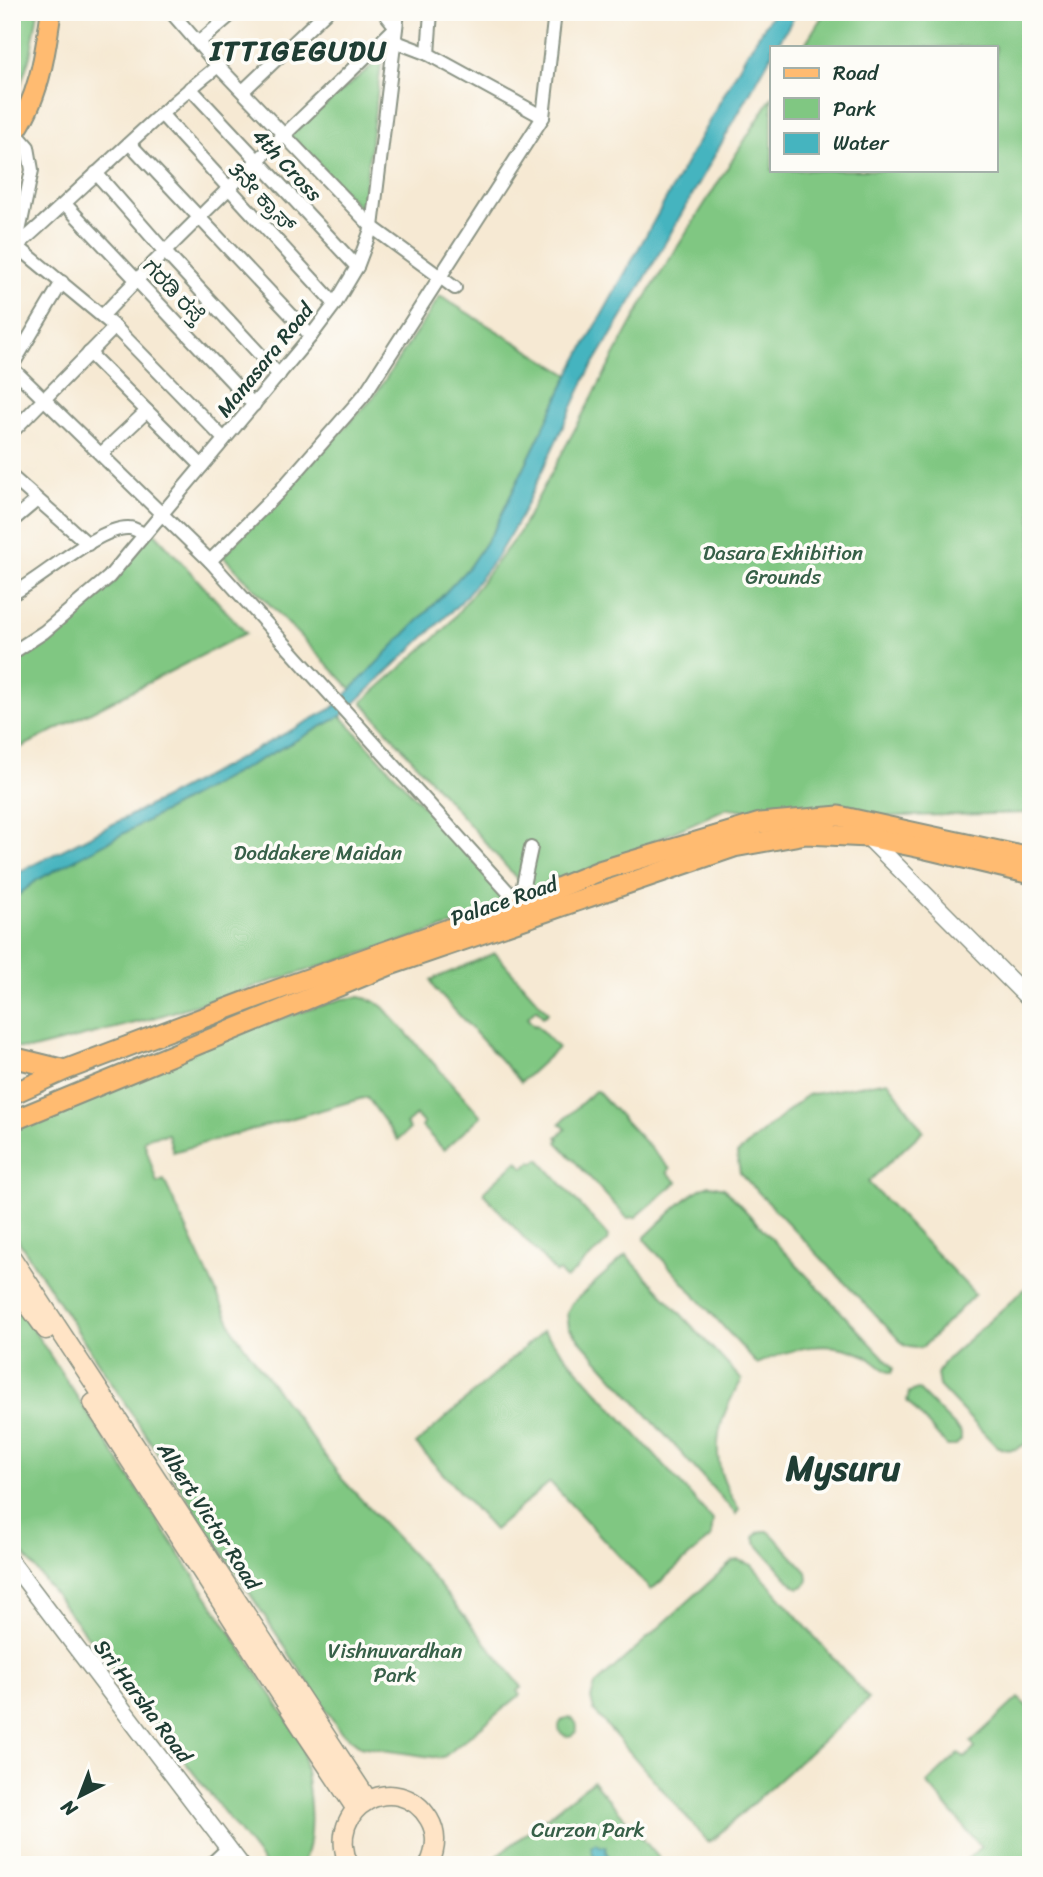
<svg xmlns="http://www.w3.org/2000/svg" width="1043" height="1877" viewBox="0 0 1043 1877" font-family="Sriracha,'Noto Sans Kannada',sans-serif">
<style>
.green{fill:#80c782;stroke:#50825b;stroke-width:2}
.water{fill:#45b4bf;stroke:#32787a;stroke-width:2}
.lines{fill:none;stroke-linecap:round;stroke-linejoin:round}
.minor-casing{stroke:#8a9384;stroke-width:16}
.tertiary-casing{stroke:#8a9384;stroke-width:19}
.secondary-casing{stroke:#8a9384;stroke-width:21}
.primary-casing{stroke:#8a9384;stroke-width:23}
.minor{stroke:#fff;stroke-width:12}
.tertiary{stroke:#fff;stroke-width:16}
.secondary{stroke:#ffe4c6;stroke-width:18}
.primary{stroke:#ffbb71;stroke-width:19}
.labels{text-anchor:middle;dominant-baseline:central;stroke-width:7;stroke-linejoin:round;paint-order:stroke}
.street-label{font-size:21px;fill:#1f3d34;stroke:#fdfcf7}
.park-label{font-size:21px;fill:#376048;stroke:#fdfcf7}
.district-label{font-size:28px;font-weight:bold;letter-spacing:2px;fill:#1f3d34;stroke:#fdfcf7}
.town-label{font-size:35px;font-weight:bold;fill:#1f3d34;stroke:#fdfcf7}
</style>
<rect width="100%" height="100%" fill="#fdfcf7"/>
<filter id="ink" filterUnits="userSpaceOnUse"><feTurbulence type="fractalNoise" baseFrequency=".0143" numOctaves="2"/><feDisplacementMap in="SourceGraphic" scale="14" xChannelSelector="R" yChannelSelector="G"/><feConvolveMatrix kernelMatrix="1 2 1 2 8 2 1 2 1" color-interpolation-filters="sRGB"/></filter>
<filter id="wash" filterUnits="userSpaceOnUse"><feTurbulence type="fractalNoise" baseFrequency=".00686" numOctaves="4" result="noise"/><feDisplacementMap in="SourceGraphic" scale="28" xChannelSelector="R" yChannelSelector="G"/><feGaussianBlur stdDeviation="1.57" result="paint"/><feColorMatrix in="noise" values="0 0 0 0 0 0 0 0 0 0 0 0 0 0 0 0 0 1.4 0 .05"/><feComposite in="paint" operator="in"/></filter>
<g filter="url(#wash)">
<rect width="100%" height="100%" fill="#f6e9d3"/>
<!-- green -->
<g class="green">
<path d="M12 12H38L30 57 15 101 12 105Z"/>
<path d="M825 12H1031V813L822 818 727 808 532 896 362 702 445 629 519 533 646 297 772 97V170H996V47H803Z"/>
<path d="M382 57 362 210 290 135Z"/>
<path d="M440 296 569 375 494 530 469 567 443 595 352 690 223 556 373 398Z"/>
<path d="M153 531 246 633 12 752V665L51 639 110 587Z"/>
<path d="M341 716 500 890 503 900 499 911 147 1020 33 1049 17 1048 12 1046V902L17 896 37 880Z"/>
<path d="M495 953 548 1013 543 1017 536 1009 527 1018 534 1026 536 1025 558 1048 521 1082 434 988 431 980Z"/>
<path d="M360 997 374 1001 383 1007 481 1116 444 1150 422 1127 424 1124 416 1115 406 1124 410 1129 398 1140 367 1097 173 1152 168 1134 150 1137 144 1141 157 1183 164 1180 235 1333 342 1479 425 1568 522 1687 517 1691 520 1695 445 1756 439 1758 382 1750 360 1746 340 1731 12 1231V1138L21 1120 97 1078 342 999Z"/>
<path d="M888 1081 923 1131 868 1182 975 1294 923 1347C916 1349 910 1348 904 1345L740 1173 737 1154 807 1095Z"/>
<path d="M595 1091H597L670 1169 667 1172 677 1182 636 1217 627 1218 557 1142 559 1139 557 1137 566 1129 560 1123Z"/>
<path d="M539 1159 608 1236 607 1242 566 1279 559 1271 556 1273 484 1194V1191L517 1161 524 1168 532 1161 534 1163Z"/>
<path d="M710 1185 724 1188 892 1366 893 1369 891 1373C881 1370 874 1360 864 1355 828 1338 791 1348 757 1364L645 1240V1237C659 1224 693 1188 710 1185Z"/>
<path d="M626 1255 742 1380C720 1414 708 1451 728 1490 731 1497 735 1503 739 1509L736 1514 569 1328 567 1313 572 1303Z"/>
<path d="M1031 1285V1439C1019 1450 1010 1453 996 1446L939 1386 937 1374 943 1363 1028 1286Z"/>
<path d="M12 1297 302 1742C306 1778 319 1831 302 1865H265L12 1539Z"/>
<path d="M543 1331 713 1520 711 1537 651 1590 550 1482 494 1530 416 1444Z"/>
<path d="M918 1389 961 1433V1440L955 1446H947L907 1401 909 1392Z"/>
<path d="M766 1531H769L807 1572 808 1580 805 1586 799 1588 794 1586 756 1543 754 1538C757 1532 760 1531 766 1531Z"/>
<path d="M738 1560 752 1565 869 1699 711 1841 708 1842 594 1711 591 1698 595 1685 733 1561Z"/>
<path d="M1018 1698 1031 1710V1865H964L962 1864 981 1847 927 1783 959 1753 965 1758 975 1748 971 1742Z"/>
<circle cx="568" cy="1727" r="9"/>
<path d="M593 1781 665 1865H486Z"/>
</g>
<!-- water -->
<g class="water">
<path d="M774 12H797L776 47H772V54L639 289 587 375 520 518 496 558 460 603 341 716 37 880 17 896 12 902V878L21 871 176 792 333 708 443 595 469 567 494 530 573 367 747 53Z"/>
<path d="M596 1843 601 1847 604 1846 606 1847V1852L609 1857 607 1860 603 1861 594 1857 591 1847Z"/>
</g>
</g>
<g filter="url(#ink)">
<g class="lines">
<!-- minor casing -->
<g class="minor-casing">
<g id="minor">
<path d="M171 12 218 66 372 227 455 288"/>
<path d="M394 41 428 54 543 117"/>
<path d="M198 43 234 12"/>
<path d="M428 54 431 12"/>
<path d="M218 66C147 122 85 187 17 246L115 327 224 439"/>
<path d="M190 88 357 267"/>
<path d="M243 91 326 12"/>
<path d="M162 115 335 304"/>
<path d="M130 144 311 336"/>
<path d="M96 173 165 252 279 375"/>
<path d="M65 204 254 405"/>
<path d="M12 265 32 170 28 147 15 132"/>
<path d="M103 315C197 216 298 123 396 27L384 12"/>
<path d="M89 353 202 466"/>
<path d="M12 366 62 282"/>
<path d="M12 368 210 561 519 904"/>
<path d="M12 432 115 327"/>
<path d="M101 454 147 411"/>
<path d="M12 477 88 544"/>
<path d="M12 521 37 500"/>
<path d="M210 561 279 492 364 395 543 117 555 12"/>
<path d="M12 594C40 580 99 526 129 528 134 528 139 532 144 534"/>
<path d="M12 653 44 632 109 577 311 336 335 304 357 267 372 227 398 12"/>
<path d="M519 904 531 848"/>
<path d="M210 1865 228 1848"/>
</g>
</g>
<!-- tertiary casing -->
<g class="tertiary-casing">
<g id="tertiary">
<path d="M868 837 1031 1001"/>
<path d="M12 1563 241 1865"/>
</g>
</g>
<!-- secondary casing -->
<g class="secondary-casing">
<g id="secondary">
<path d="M12 1258 368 1800"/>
<path d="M12 1283 46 1330"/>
<path d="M93 1403 306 1734 356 1809"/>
<path d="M349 1865C323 1806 398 1768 429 1819 438 1834 436 1850 429 1865"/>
</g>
</g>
<!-- primary casing -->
<g class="primary-casing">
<g id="primary">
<path d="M12 136C39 100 45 55 51 12"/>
<path d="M12 1057 65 1070"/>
<path d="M12 1094 65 1070 271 992 519 904 602 870 760 823 839 816 1031 858"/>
<path d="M12 1121 390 965 734 847 806 834 868 837 926 849 1031 874"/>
</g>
</g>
<!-- minor -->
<use href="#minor" class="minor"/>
<!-- tertiary -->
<use href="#tertiary" class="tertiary"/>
<!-- secondary -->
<use href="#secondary" class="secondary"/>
<!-- primary -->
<use href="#primary" class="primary"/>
</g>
</g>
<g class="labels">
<!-- street labels -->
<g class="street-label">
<text transform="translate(287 165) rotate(47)">4th Cross</text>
<text transform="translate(262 197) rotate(47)">3ನೆೇ ಕ್ರಾಸ್</text>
<text transform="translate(174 291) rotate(47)">ಗರಡಿ ರಸ್ತೆ</text>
<text transform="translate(265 360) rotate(-51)">Manasara Road</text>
<text transform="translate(504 901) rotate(-19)">Palace Road</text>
<text transform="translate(209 1516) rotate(57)">Albert Victor Road</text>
<text transform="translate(143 1701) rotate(53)">Sri Harsha Road</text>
</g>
<!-- park labels -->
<g class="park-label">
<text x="783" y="553">Dasara Exhibition<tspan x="783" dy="24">Grounds</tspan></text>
<text x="318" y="853">Doddakere Maidan</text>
<text x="395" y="1651">Vishnuvardhan<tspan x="395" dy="24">Park</tspan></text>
<text x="588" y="1830">Curzon Park</text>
</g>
<!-- district labels -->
<g class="district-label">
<text x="299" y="50">ITTIGEGUDU</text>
</g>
<!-- town labels -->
<g class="town-label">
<text x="843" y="1468">Mysuru</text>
</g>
</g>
<!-- margin -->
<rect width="1043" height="1877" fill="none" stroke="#fdfcf7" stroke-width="42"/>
<!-- legend -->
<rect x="770" y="46" width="228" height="126" fill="#fdfcf7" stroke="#a4b0a9" stroke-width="2"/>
<rect x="784" y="68" width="35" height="10" fill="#ffbb71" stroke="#a4b0a9" stroke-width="2"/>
<text x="833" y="80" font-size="21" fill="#1f3d34">Road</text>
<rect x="784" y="98" width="35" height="21" fill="#80c782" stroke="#a4b0a9" stroke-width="2"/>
<text x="833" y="116" font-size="21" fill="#1f3d34">Park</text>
<rect x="784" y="133" width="35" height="21" fill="#45b4bf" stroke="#a4b0a9" stroke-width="2"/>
<text x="833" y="150" font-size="21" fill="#1f3d34">Water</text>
<!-- north arrow -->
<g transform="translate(80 1796) rotate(222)" stroke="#fdfcf7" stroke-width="5" paint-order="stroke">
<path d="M0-5L12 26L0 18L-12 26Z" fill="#1f3d34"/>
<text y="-10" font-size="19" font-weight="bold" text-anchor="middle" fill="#1f3d34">N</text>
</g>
</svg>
